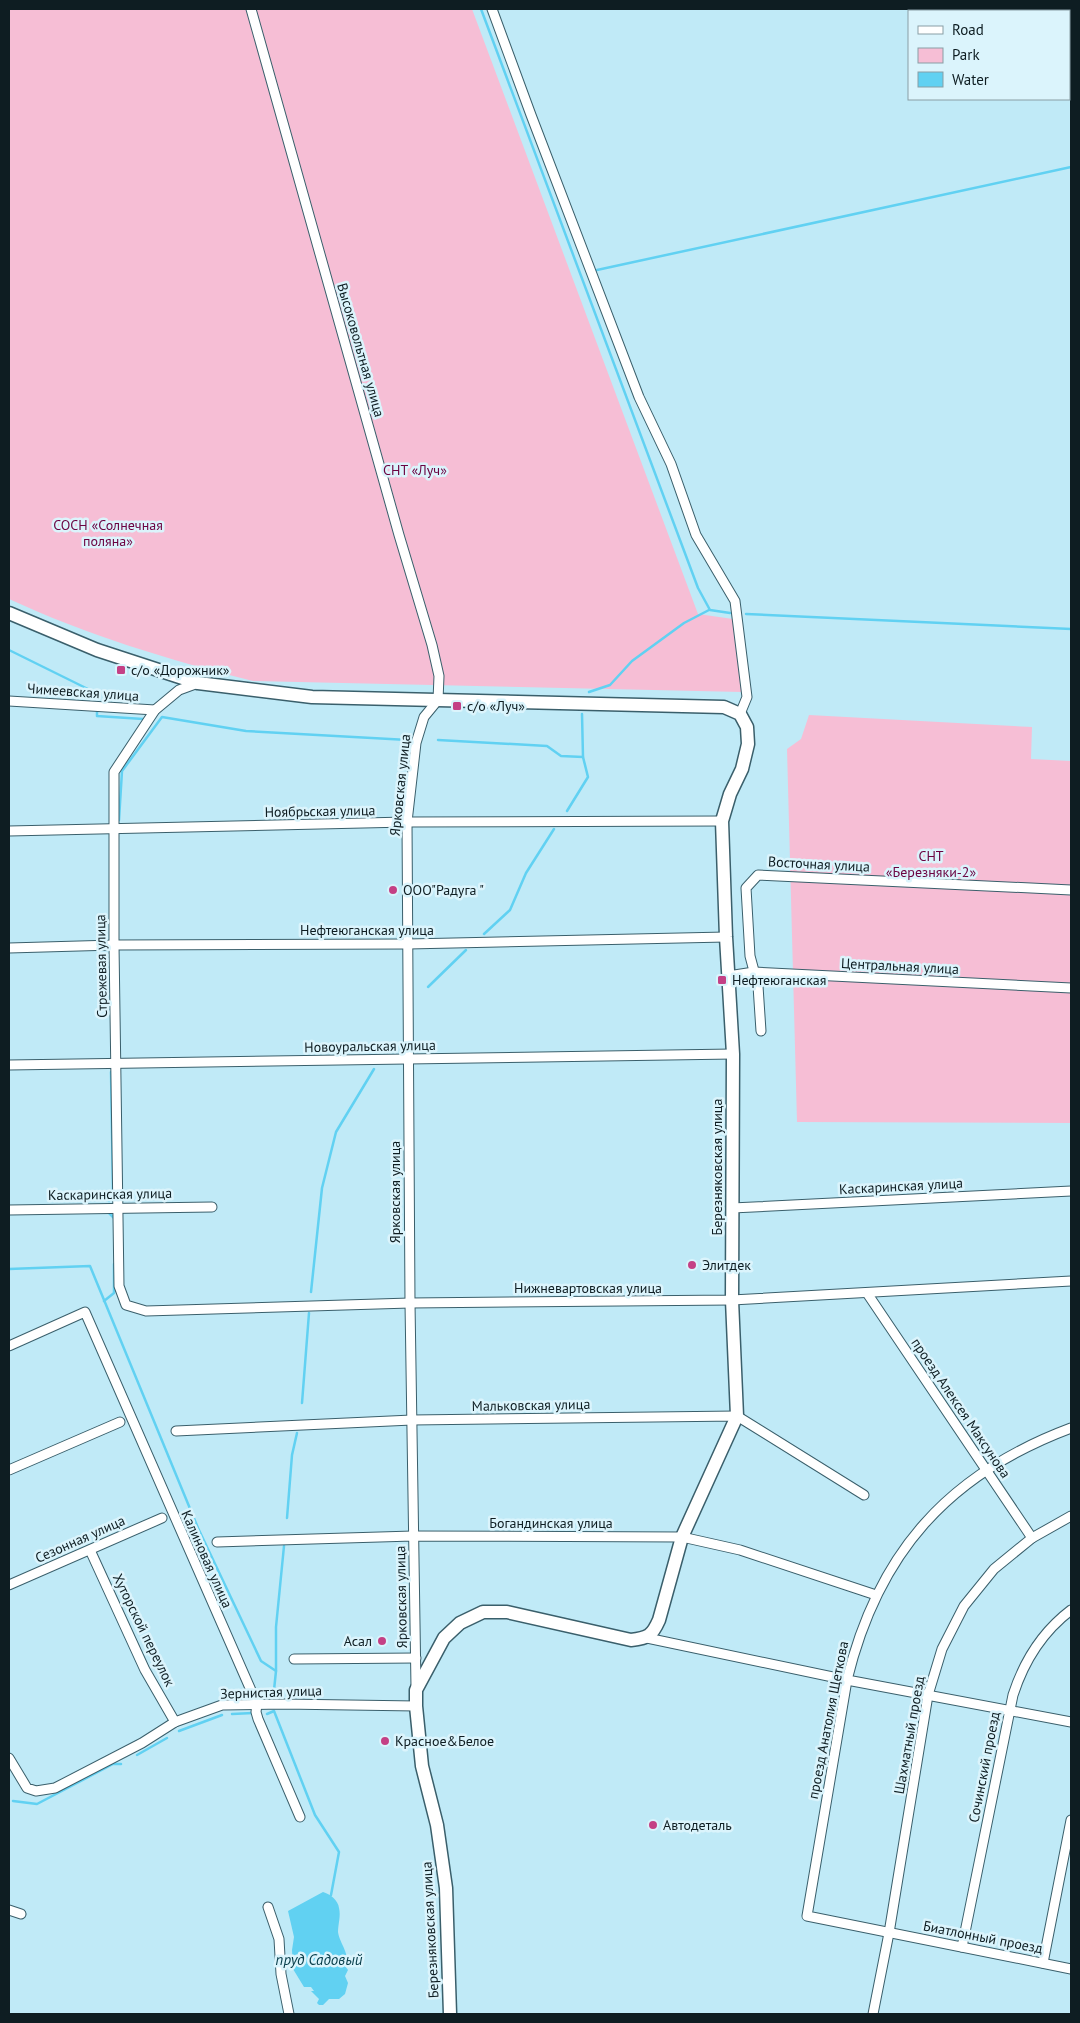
<svg xmlns="http://www.w3.org/2000/svg" width="1080" height="2023" viewBox="0 0 1080 2023" font-family="'PT Sans',sans-serif">
<style>
.green{fill:#f6bed5}
.water{fill:#61d1f2}
.lines{fill:none;stroke-linecap:round;stroke-linejoin:round}
.stream{stroke:#61d1f2;stroke-width:2.5}
.street-casing{stroke:#3a5f6b;stroke-width:11}
.secondary-casing{stroke:#3a5f6b;stroke-width:15}
.street{stroke:#fff;stroke-width:9}
.secondary{stroke:#fff;stroke-width:12}
.poi-dot{fill:#c44085;stroke:#dbf4fc;stroke-width:2}
.labels{text-anchor:middle;dominant-baseline:central;stroke-width:5;stroke-linejoin:round;paint-order:stroke}
.street-label{font-size:14px;fill:#0e1d22;stroke:#dbf4fc}
.park-label{font-size:14px;fill:#6b0341;stroke:#dbf4fc}
.poi-label{font-size:14px;fill:#0e1d22;stroke:#dbf4fc;text-anchor:start}
.water-label{font-size:15px;font-style:italic;fill:#063c49;stroke:#dbf4fc}
</style>
<rect width="100%" height="100%" fill="#c0eaf7"/>
<!-- green -->
<g class="green">
<path d="M9 9H472L698 614 733 619 742 692 253 681C169 660 87 635 9 599Z"/>
<path d="M809 715 1032 727 1031 759 1071 761V1123L797 1122 787 749 801 739Z"/>
</g>
<!-- water -->
<path class="water" d="M323 1892C330 1894 338 1900 339 1908 341 1916 338 1924 338 1932 340 1945 351 1954 345 1966L348 1970 345 1976 348 1983 345 1994 339 1999H329L323 2005H319L317 2003 319 1999 311 1991H314L311 1987H304L293 1969 292 1950 294 1937 288 1911Z"/>
<g class="lines">
<!-- stream -->
<g class="stream">
<path d="M481 9 698 588 710 610 730 613"/>
<path d="M597 270 1071 167"/>
<path d="M746 614 1071 629"/>
<path d="M9 650 96 693V696"/>
<path d="M589 692 610 685 632 661 684 623 709 610"/>
<path d="M97 711V716L143 719"/>
<path d="M438 740 547 746 561 756 583 757"/>
<path d="M567 811 588 777 583 757 582 714"/>
<path d="M119 820 122 771 162 717 246 731 408 740"/>
<path d="M484 934 510 910 526 873 554 829"/>
<path d="M428 987 466 950"/>
<path d="M109 1201 113 1189 111 1072"/>
<path d="M109 1213 115 1219"/>
<path d="M9 1269 90 1266 198 1528 261 1661 276 1671 274 1690"/>
<path d="M311 1292 322 1188 336 1132 374 1069"/>
<path d="M104 1301 114 1293V1264"/>
<path d="M302 1403 309 1313"/>
<path d="M287 1518 292 1455 297 1433"/>
<path d="M276 1671V1627L284 1546"/>
<path d="M232 1714 253 1713"/>
<path d="M267 1714 274 1711 315 1815 339 1852 331 1895"/>
<path d="M179 1731 222 1715"/>
<path d="M137 1755 167 1738"/>
<path d="M13 1801 37 1804 113 1764H121"/>
</g>
<!-- street casing -->
<g class="street-casing">
<g id="street">
<path d="M251 9 399 535 432 645 439 676 438 700 424 717 416 743 407 822 410 1303 416 1687"/>
<path d="M492 9 531 115 639 397 671 464 696 535 735 601 747 697 740 714"/>
<path d="M198 683 179 690 155 710 114 772V945L119 1286 126 1305 146 1311 410 1303 732 1300 1071 1281"/>
<path d="M9 701 155 710"/>
<path d="M9 831 407 822 722 821"/>
<path d="M9 948 114 945 408 944 726 937"/>
<path d="M728 976 754 972 1071 988"/>
<path d="M761 1031 758 986 750 956 746 888 758 875 1071 890"/>
<path d="M9 1065 733 1054"/>
<path d="M732 1208 1071 1191"/>
<path d="M9 1210 212 1207"/>
<path d="M867 1293 1032 1538"/>
<path d="M9 1346 85 1312 257 1704 256 1712 258 1719 300 1817"/>
<path d="M1071 1428C948 1474 878 1553 847 1680L807 1916 1071 1969"/>
<path d="M176 1431 412 1420 737 1416 864 1495"/>
<path d="M9 1470 120 1422"/>
<path d="M217 1542 413 1536 682 1537 740 1550 876 1595"/>
<path d="M90 1550 145 1670 175 1722"/>
<path d="M9 1585 162 1518"/>
<path d="M647 1638 847 1680 1071 1722"/>
<path d="M294 1659 416 1658"/>
<path d="M9 1758 27 1788 36 1791 55 1788 142 1743 175 1722 222 1705 283 1704 416 1706"/>
<path d="M268 1907 279 1939 281 1974 289 2014"/>
<path d="M9 1910 21 1914"/>
<path d="M962 1947 1013 1695C1024 1661 1042 1632 1071 1610"/>
<path d="M1043 1963 1071 1820"/>
<path d="M873 2014 889 1933 928 1695 942 1649 964 1606 994 1569 1032 1538 1071 1516"/>
</g>
</g>
<!-- secondary casing -->
<g class="secondary-casing">
<path id="secondary" d="M9 613 97 650 198 683 312 697 724 707 740 714 747 727 748 744 742 769 730 794 722 821 726 937 733 1054 732 1300 737 1416 682 1537 659 1620C652 1636 648 1638 631 1640L507 1612H483L460 1623 444 1638 416 1690V1706L422 1766 437 1825 446 1888 450 2014"/>
</g>
<!-- street -->
<use href="#street" class="street"/>
<!-- secondary -->
<use href="#secondary" class="secondary"/>
</g>
<!-- markers -->
<g class="poi-dot">
<rect x="116" y="665" width="10" height="10" rx="2.5"/>
<rect x="452" y="701" width="10" height="10" rx="2.5"/>
<circle cx="393" cy="890" r="5"/>
<rect x="717" y="975" width="10" height="10" rx="2.5"/>
<circle cx="692" cy="1265" r="5"/>
<circle cx="382" cy="1641" r="5"/>
<circle cx="385" cy="1741" r="5"/>
<circle cx="653" cy="1825" r="5"/>
</g>
<g class="labels">
<!-- street labels -->
<g class="street-label">
<text transform="translate(361 350) rotate(74)">Высоковольтная улица</text>
<text transform="translate(83 692) rotate(4)">Чимеевская улица</text>
<text transform="translate(400 785) rotate(-84)">Ярковская улица</text>
<text transform="translate(320 811) rotate(-1)">Ноябрьская улица</text>
<text transform="translate(819 864) rotate(3)">Восточная улица</text>
<text x="367" y="930">Нефтеюганская улица</text>
<text transform="translate(101 966) rotate(-91)">Стрежевая улица</text>
<text transform="translate(900 966) rotate(3)">Центральная улица</text>
<text transform="translate(370 1046) rotate(-1)">Новоуральская улица</text>
<text transform="translate(717 1167) rotate(-90)">Березняковская улица</text>
<text transform="translate(901 1186) rotate(-3)">Каскаринская улица</text>
<text transform="translate(395 1192) rotate(-90)">Ярковская улица</text>
<text transform="translate(110 1194) rotate(-1)">Каскаринская улица</text>
<text x="588" y="1288">Нижневартовская улица</text>
<text transform="translate(531 1405) rotate(-1)">Мальковская улица</text>
<text transform="translate(961 1408) rotate(56)">проезд Алексея Максунова</text>
<text x="551" y="1523">Богандинская улица</text>
<text transform="translate(80 1539) rotate(-24)">Сезонная улица</text>
<text transform="translate(207 1559) rotate(66)">Калиновая улица</text>
<text transform="translate(401 1597) rotate(-91)">Ярковская улица</text>
<text transform="translate(144 1630) rotate(64)">Хуторской переулок</text>
<text transform="translate(271 1692) rotate(-2)">Зернистая улица</text>
<text transform="translate(828 1720) rotate(-79)">проезд Анатолия Щеткова</text>
<text transform="translate(909 1735) rotate(-80)">Шахматный проезд</text>
<text transform="translate(984 1767) rotate(-79)">Сочинский проезд</text>
<text transform="translate(430 1930) rotate(-93)">Березняковская улица</text>
<text transform="translate(983 1937) rotate(11)">Биатлонный проезд</text>
</g>
<!-- park labels -->
<g class="park-label">
<text x="415" y="470">СНТ «Луч»</text>
<text x="108" y="525">СОСН «Солнечная<tspan x="108" dy="16">поляна»</tspan></text>
<text x="931" y="856">СНТ<tspan x="931" dy="16">«Березняки-2»</tspan></text>
</g>
<!-- poi labels -->
<g class="poi-label">
<text x="131" y="670">с/о «Дорожник»</text>
<text x="467" y="706">с/о «Луч»</text>
<text x="403" y="890">ООО"Радуга "</text>
<text x="732" y="980">Нефтеюганская</text>
<text x="702" y="1265">Элитдек</text>
<text x="372" y="1641" text-anchor="end">Асал</text>
<text x="395" y="1741">Красное&amp;Белое</text>
<text x="663" y="1825">Автодеталь</text>
</g>
<!-- water labels -->
<g class="water-label">
<text x="319" y="1959">пруд Садовый</text>
</g>
</g>
<!-- border -->
<rect width="1080" height="2023" fill="none" stroke="#0e1d22" stroke-width="20"/>
<!-- legend -->
<rect x="908" y="10" width="162" height="90" fill="#dbf4fc" stroke="#899ea5"/>
<rect x="918" y="26" width="25" height="8" fill="#ffffff" stroke="#899ea5"/>
<text x="952" y="35" font-size="15" fill="#0e1d22">Road</text>
<rect x="918" y="48" width="25" height="15" fill="#f6bed5" stroke="#899ea5"/>
<text x="952" y="60" font-size="15" fill="#0e1d22">Park</text>
<rect x="918" y="72" width="25" height="15" fill="#61d1f2" stroke="#899ea5"/>
<text x="952" y="85" font-size="15" fill="#0e1d22">Water</text>
</svg>
